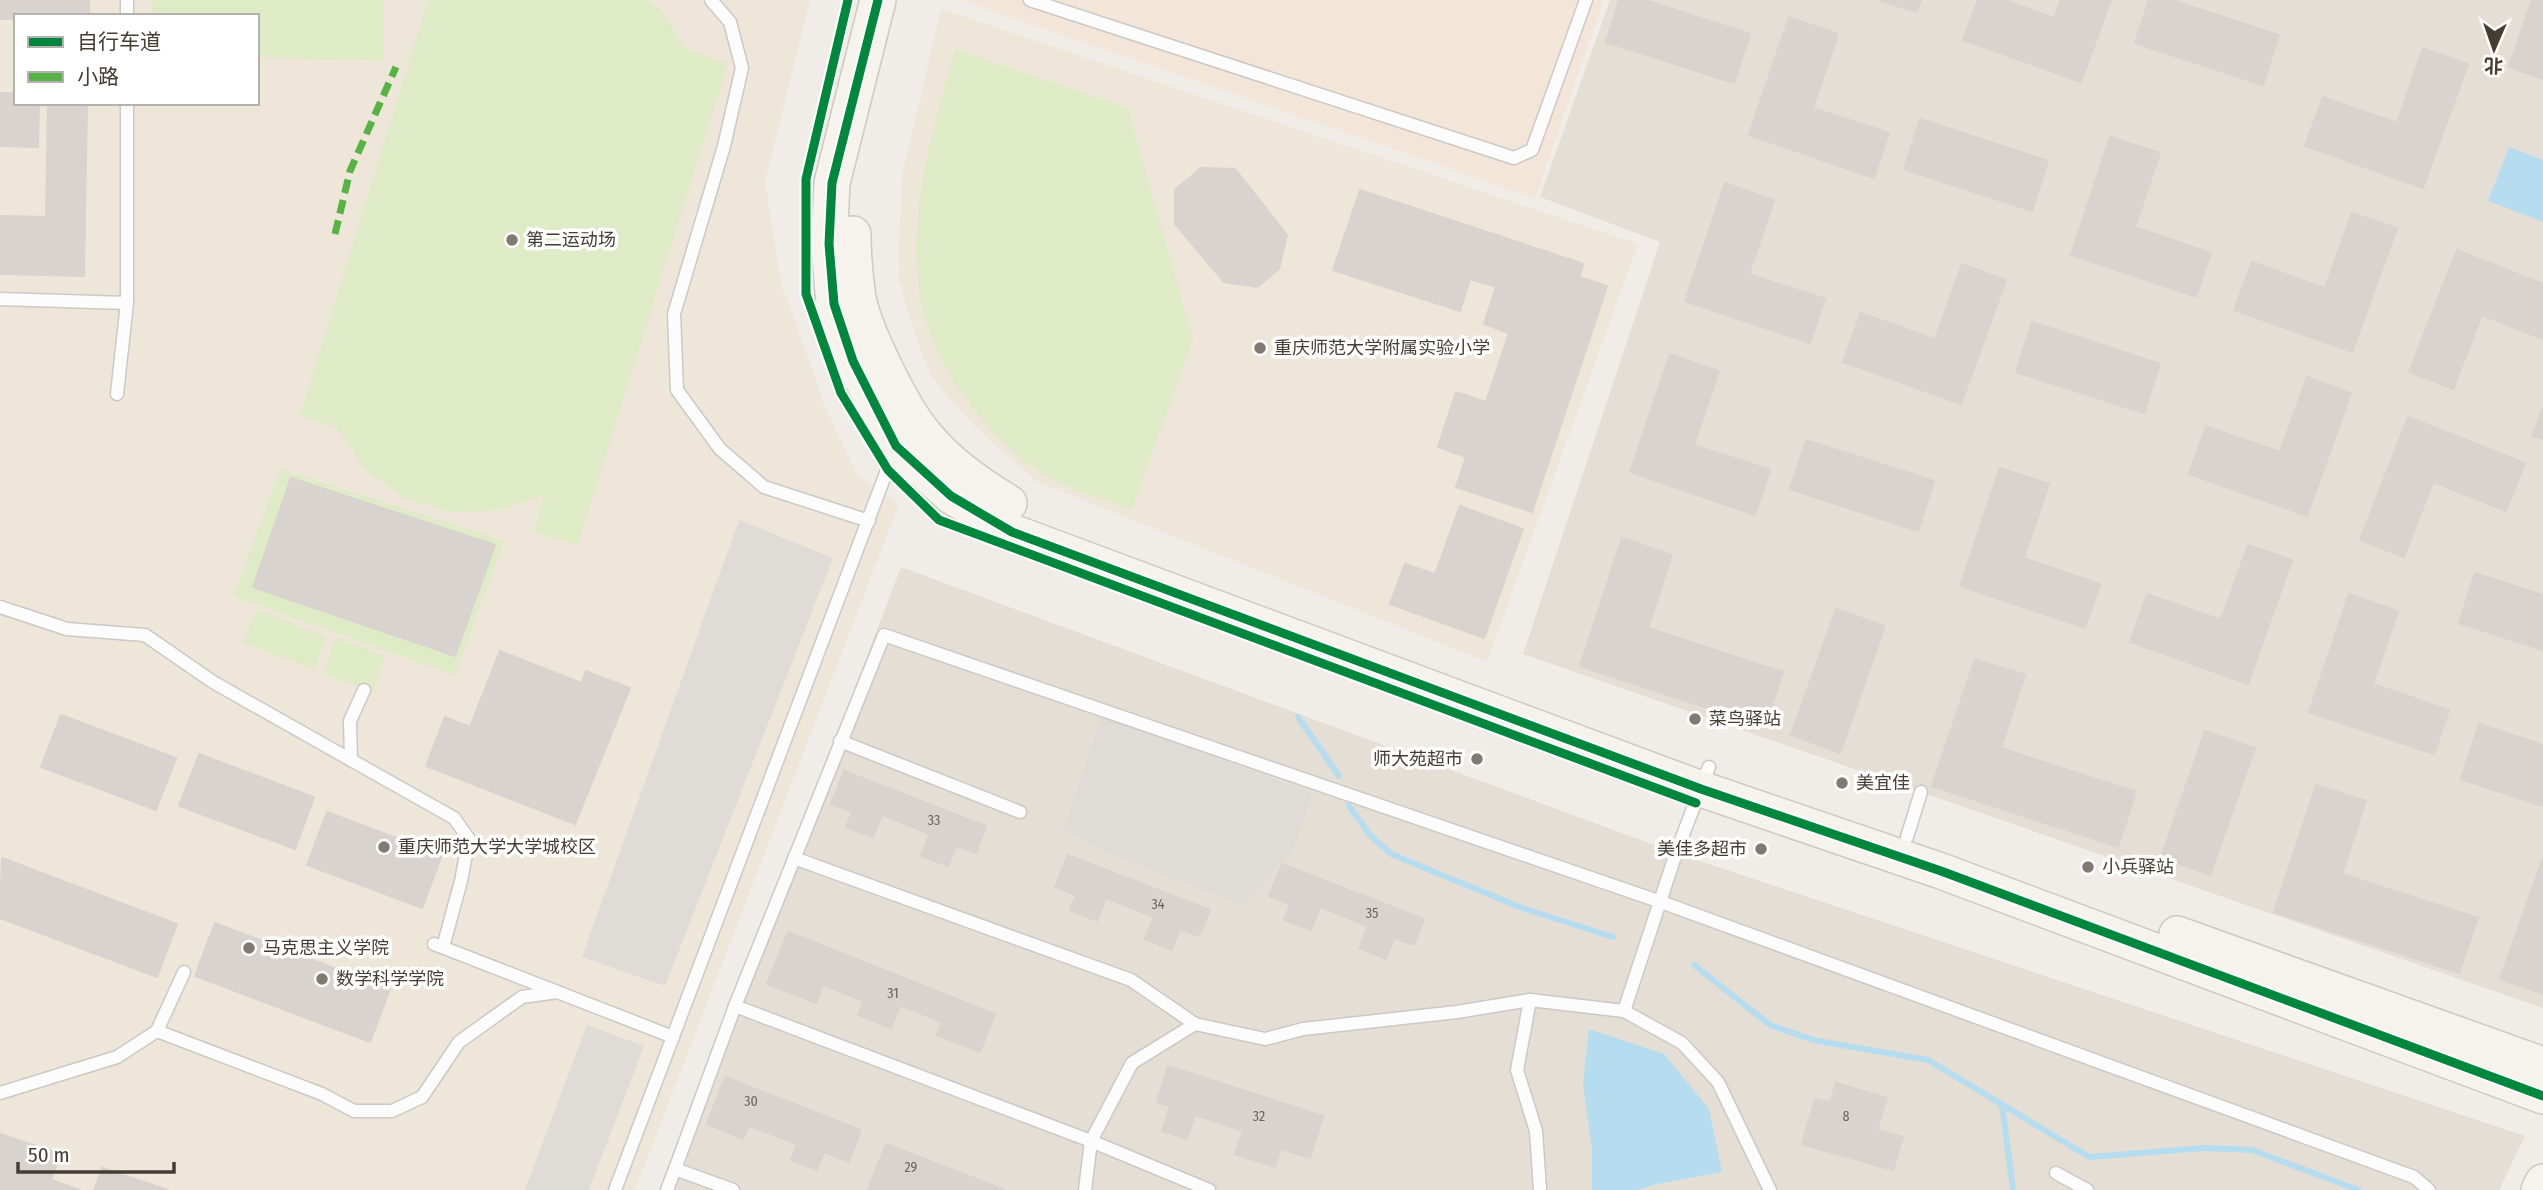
<svg xmlns="http://www.w3.org/2000/svg" width="2543" height="1190" viewBox="0 0 2543 1190" font-family="'Fira Sans Condensed','Noto Sans SC',sans-serif">
<style>
.residential{fill:#e4ded5}
.commercial{fill:#f3e6d9}
.education{fill:#eee6d9;fill-rule:evenodd}
.green{fill:#dfeac6}
.parking{fill:#dfdbd7}
.water{fill:#b6dcf0}
.lines{fill:none;stroke-linecap:round;stroke-linejoin:round}
.stream{stroke:#b6dcf0;stroke-width:6}
.building{fill:#d8d3cf;stroke:#d8d3ce;stroke-width:2}
.lane-casing{stroke:#ccc8c4;stroke-width:15}
.secondary-casing{stroke:#cfc9be;stroke-width:38}
.lane{stroke:#fdfcfc;stroke-width:12}
.secondary{stroke:#f6f3ed;stroke-width:35}
.quiet{stroke:#57b346;stroke-width:7;stroke-dasharray:14 7;stroke-linecap:butt}
.cycleway-casing{stroke:#fff;stroke-width:13}
.cycleway{stroke:#00873e;stroke-width:9}
.poi-dot{fill:#817a73;stroke:#fff;stroke-width:2.5}
.labels{text-anchor:middle;dominant-baseline:central;stroke-width:7;stroke-linejoin:round;paint-order:stroke}
.number-label{font-size:14px;fill:#6b645c}
.poi-label{font-size:18px;fill:#453d34;stroke:#fff;text-anchor:start}
</style>
<rect width="100%" height="100%" fill="#f0ece8"/>
<!-- residential -->
<g class="residential">
<path d="M1610 0H2543V1008L1523 654 1660 242 1540 197Z"/>
<path d="M901 567 1676 853 2525 1136 2499 1190H663Z"/>
</g>
<!-- commercial -->
<path class="commercial" d="M961 0H1604L1535 198Z"/>
<!-- education -->
<g class="education">
<path d="M0 0H810L765 181 781 282 826 409 858 476 899 504 635 1190H0ZM16 16H257V103H16Z"/>
<path d="M941 9 1638 244 1487 662 1036 481 976 428 931 377 910 320 899 280 901 180Z"/>
</g>
<!-- green -->
<g class="green">
<path d="M151 0H383V61L257 57V16H151Z"/>
<path d="M428 0H648L660 9 686 50 728 63 578 545 534 532 544 495 500 510 451 512 404 498 365 469 337 428 300 415Z"/>
<path d="M955 49 1128 108 1193 340 1132 509C1107 500 1068 489 1047 476 1020 461 996 436 976 412 880 299 920 177 955 49Z"/>
<path d="M280 469 504 541 455 675 234 596Z"/>
<path d="M257 609 325 637 315 669 243 643Z"/>
<path d="M336 638 385 656 373 692 323 673Z"/>
</g>
<!-- parking -->
<g class="parking">
<path d="M739 520 833 558 665 986 582 957Z"/>
<path d="M1101 715 1312 793 1293 851 1243 905 1106 853 1063 829Z"/>
<path d="M587 1025 644 1046 589 1190H525Z"/>
</g>
<!-- water -->
<g class="water">
<path d="M2509 147 2543 160V222L2488 201Z"/>
<path d="M1589 1029 1664 1054 1709 1109 1722 1172 1657 1184 1638 1190H1592V1149L1583 1085Z"/>
</g>
<g class="lines">
<!-- stream -->
<g class="stream">
<path d="M1298 717 1339 776"/>
<path d="M1349 806 1370 835 1391 854 1522 908 1613 937"/>
<path d="M1694 965 1770 1025 1813 1040 1928 1060 2089 1157 2204 1148 2252 1150 2358 1190"/>
<path d="M2002 1105 2013 1190"/>
</g>
</g>
<!-- building -->
<g class="building">
<path d="M0 0H89V16H16V19H0Z"/>
<path d="M1619 0H1646L1750 34 1734 83 1606 42Z"/>
<path d="M1879 0H1921L1917 12Z"/>
<path d="M1978 0H2004L2054 18 2061 0H2111L2081 82 1963 40Z"/>
<path d="M2149 0H2171L2279 35 2263 85 2135 43Z"/>
<path d="M2532 0H2543V79L2509 67Z"/>
<path d="M1789 17 1838 34 1813 108 1889 133 1874 178 1749 135Z"/>
<path d="M2423 48 2468 64 2423 188 2305 146 2323 97 2397 123Z"/>
<path d="M0 93H16V103H39L38 147 0 146Z"/>
<path d="M48 103H87L84 276 0 274V216L46 217Z"/>
<path d="M1920 119 2048 161 2032 211 1904 169Z"/>
<path d="M2110 137 2160 153 2135 227 2211 253 2196 297 2071 255Z"/>
<path d="M1201 168 1235 169 1287 235 1279 269 1257 287 1224 282 1175 224V190Z"/>
<path d="M1725 183 1774 200 1749 274 1825 299 1810 343 1685 301Z"/>
<path d="M1360 190 1584 264 1579 277 1607 286 1532 512 1456 487 1466 457 1438 447 1456 392 1486 402 1509 333 1484 324 1496 287 1470 279 1460 311 1333 270Z"/>
<path d="M2352 213 2397 228 2352 352 2234 310 2252 262 2325 288Z"/>
<path d="M2457 250 2543 284V339L2482 315 2453 389 2409 372Z"/>
<path d="M1962 264 2006 280 1961 404 1843 362 1861 313 1935 339Z"/>
<path d="M2032 322 2160 364 2144 413 2016 372Z"/>
<path d="M1670 354 1719 371 1694 445 1770 470 1755 515 1630 472Z"/>
<path d="M2307 377 2351 393 2307 516 2189 474 2206 426 2280 452Z"/>
<path d="M2543 407V439L2533 436Z"/>
<path d="M2408 417 2525 463 2506 511 2433 482 2404 557 2360 540Z"/>
<path d="M1806 440 1934 481 1918 531 1790 489Z"/>
<path d="M2000 468 2049 484 2024 558 2100 584 2085 628 1960 586Z"/>
<path d="M291 478 495 545 455 656 253 587Z"/>
<path d="M1460 506 1523 529 1484 638 1390 604 1405 564 1435 574Z"/>
<path d="M1622 538 1672 555 1648 628 1783 672 1765 727 1580 666Z"/>
<path d="M2248 545 2292 560 2248 684 2130 642 2147 594 2221 620Z"/>
<path d="M2475 573 2543 595V650L2459 623Z"/>
<path d="M2349 594 2398 611 2373 684 2449 710 2434 754 2309 712Z"/>
<path d="M1836 609 1885 626 1840 753 1791 735Z"/>
<path d="M500 651 581 683 586 671 630 688 575 824 426 766 445 717 470 727Z"/>
<path d="M1975 659 2025 675 2001 748 2136 792 2118 847 1932 786Z"/>
<path d="M61 715 176 758 156 810 41 767Z"/>
<path d="M2479 724 2543 745V806L2461 779Z"/>
<path d="M2205 731 2255 748 2210 875 2161 858Z"/>
<path d="M199 754 314 797 295 849 179 806Z"/>
<path d="M844 771 986 826 976 853 956 846 948 866 921 856 930 834 882 815 873 837 846 827 852 812 831 804Z"/>
<path d="M2316 785 2366 801 2342 874 2478 918 2459 973 2274 912Z"/>
<path d="M327 812 442 855 422 908 307 865Z"/>
<path d="M1068 855 1210 910 1199 936 1180 929 1172 950 1145 939 1154 917 1106 898 1097 921 1070 910 1076 895 1055 887Z"/>
<path d="M2 858 177 924 157 977 0 918Z"/>
<path d="M2543 858V994L2500 979Z"/>
<path d="M1282 864 1424 919 1414 945 1394 938 1386 959 1359 948 1368 926 1320 907 1311 930 1284 920 1290 904 1269 896Z"/>
<path d="M215 923 390 989 370 1042 195 976Z"/>
<path d="M788 932 995 1014 980 1052 937 1035 942 1022 900 1005 891 1028 858 1015 864 1001 823 985 816 1003 767 984Z"/>
<path d="M1168 1066 1323 1116 1310 1158 1280 1149 1275 1167 1235 1154 1243 1131 1195 1115 1187 1139 1162 1131 1170 1106 1157 1102Z"/>
<path d="M725 1077 861 1130 849 1162 824 1152 817 1170 791 1160 797 1144 749 1126 743 1139 707 1124Z"/>
<path d="M1836 1083 1887 1098 1877 1130 1903 1137 1893 1170 1802 1144 1815 1099 1830 1103Z"/>
<path d="M0 1134 60 1154 51 1180 80 1190H0Z"/>
<path d="M886 1144 1005 1190H868Z"/>
<path d="M102 1168 168 1190H94Z"/>
</g>
<g class="lines">
<!-- lane casing -->
<g class="lane-casing">
<g id="lane">
<path d="M711 0 730 22 742 68 724 146 674 314 677 390 720 449 764 487 869 521"/>
<path d="M1030 0 1514 158 1532 150 1586 0"/>
<path d="M127 16V0"/>
<path d="M0 299 127 303V103"/>
<path d="M117 394 127 303"/>
<path d="M0 607 67 629 145 635 213 682 351 760"/>
<path d="M364 690 350 721 351 760 454 818 469 839 461 881 443 947"/>
<path d="M840 741 1020 812"/>
<path d="M1907 837 1921 792"/>
<path d="M794 858 1131 980 1195 1024"/>
<path d="M434 944 673 1037"/>
<path d="M1530 1000 1517 1070 1536 1131 1540 1190"/>
<path d="M735 1006 1091 1141 1209 1190"/>
<path d="M1624 1011 1682 1043 1718 1082 1770 1190"/>
<path d="M157 1031 322 1094 354 1111H392L422 1097 459 1042 522 997 557 992"/>
<path d="M0 1093 117 1057 157 1031 184 972"/>
<path d="M675 1169 735 1006 884 635 1661 902 2414 1177 2429 1190"/>
<path d="M2056 1173 2087 1190"/>
<path d="M615 1190 895 449"/>
<path d="M667 1190 675 1169 733 1190"/>
<path d="M1085 1190 1091 1141 1132 1063 1195 1024 1265 1039 1303 1029 1457 1012 1530 1000 1624 1011 1676 853 1709 767"/>
</g>
</g>
<!-- secondary casing -->
<g class="secondary-casing">
<g id="secondary">
<path d="M878 0 832 183 829 244 834 304 853 361 896 446 951 496 1012 532 1701 789 1941 871 2543 1096"/>
<path d="M853 234C853 255 855 277 858 298 865 332 903 410 926 436 949 464 978 484 1009 503"/>
<path d="M2177 934 2543 1065"/>
<path d="M2539 1190 2543 1182"/>
</g>
</g>
<!-- lane -->
<use href="#lane" class="lane"/>
<!-- secondary -->
<use href="#secondary" class="secondary"/>
<!-- quiet -->
<path class="quiet" d="M335 234 350 171 396 67"/>
<!-- cycleway casing -->
<g class="cycleway-casing">
<g id="cycleway">
<path d="M848 0 806 179V294L841 393 888 470 939 520 1696 803"/>
<path d="M878 0 832 183 829 244 834 304 853 361 896 446 951 496 1012 532 1701 789 1941 871 2543 1096"/>
</g>
</g>
<!-- cycleway -->
<use href="#cycleway" class="cycleway"/>
</g>
<!-- markers -->
<g class="poi-dot">
<circle cx="512" cy="240" r="7"/>
<circle cx="1260" cy="348" r="7"/>
<circle cx="1695" cy="719" r="7"/>
<circle cx="1477" cy="759" r="7"/>
<circle cx="1842" cy="783" r="7"/>
<circle cx="384" cy="847" r="7"/>
<circle cx="1761" cy="849" r="7"/>
<circle cx="2088" cy="867" r="7"/>
<circle cx="249" cy="948" r="7"/>
<circle cx="322" cy="979" r="7"/>
</g>
<g class="labels">
<!-- number labels -->
<g class="number-label">
<text x="934" y="820">33</text>
<text x="1158" y="904">34</text>
<text x="1372" y="913">35</text>
<text x="893" y="993">31</text>
<text x="751" y="1101">30</text>
<text x="1259" y="1116">32</text>
<text x="1846" y="1116">8</text>
<text x="911" y="1167">29</text>
</g>
<!-- poi labels -->
<g class="poi-label">
<text x="526" y="240">第二运动场</text>
<text x="1274" y="348">重庆师范大学附属实验小学</text>
<text x="1709" y="719">菜鸟驿站</text>
<text x="1463" y="759" text-anchor="end">师大苑超市</text>
<text x="1856" y="783">美宜佳</text>
<text x="398" y="847">重庆师范大学大学城校区</text>
<text x="1747" y="849" text-anchor="end">美佳多超市</text>
<text x="2102" y="867">小兵驿站</text>
<text x="263" y="948">马克思主义学院</text>
<text x="336" y="979">数学科学学院</text>
</g>
</g>
<!-- legend -->
<rect x="14" y="14" width="245" height="91" fill="#ffffff" stroke="#b5b1ae" stroke-width="2"/>
<rect x="28" y="37" width="35" height="10" fill="#00873e" stroke="#b5b1ae" stroke-width="2"/>
<text x="77" y="49" font-size="21" fill="#453d34">自行车道</text>
<rect x="28" y="72" width="35" height="10" fill="#57b346" stroke="#b5b1ae" stroke-width="2"/>
<text x="77" y="84" font-size="21" fill="#453d34">小路</text>
<!-- north arrow -->
<g transform="translate(2494 49) rotate(182)" stroke="#ffffff" stroke-width="5" paint-order="stroke">
<path d="M0-5L12 26L0 18L-12 26Z" fill="#453d34"/>
<text y="-10" font-size="19" font-weight="bold" text-anchor="middle" fill="#453d34">北</text>
</g>
<!-- scale -->
<path d="M18 1162v10h156v-10" fill="none" stroke="#453d34" stroke-width="3.5"/>
<text x="28" y="1162" font-size="21" fill="#453d34" stroke="#ffffff" stroke-width="5" paint-order="stroke">50 m</text>
</svg>
